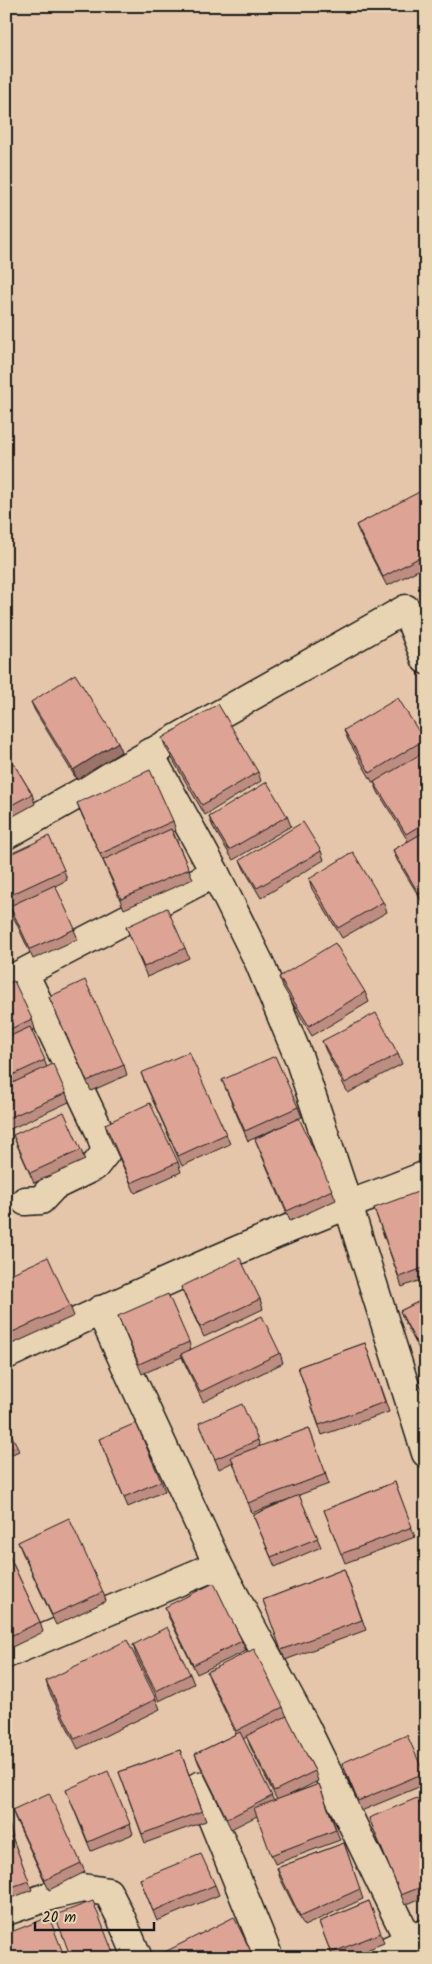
<svg xmlns="http://www.w3.org/2000/svg" width="432" height="1964" viewBox="0 0 432 1964" font-family="Kalam,sans-serif">
<style>
.lines{fill:none;stroke-linecap:round;stroke-linejoin:round}
.minor-casing{stroke:#1c1c1c;stroke-width:31}
.minor{stroke:#e8d4b2;stroke-width:28}
.wall{fill:#be8d81;stroke:#1c1c1c;fill-rule:evenodd}
.shaded-wall{fill:#9b7369;stroke:#1c1c1c}
.building{fill:#dda496;stroke:#1c1c1c}
</style>
<rect width="100%" height="100%" fill="#e5c6aa"/>
<filter id="ink" filterUnits="userSpaceOnUse"><feTurbulence type="fractalNoise" baseFrequency=".02" numOctaves="2"/><feDisplacementMap in="SourceGraphic" scale="10" xChannelSelector="R" yChannelSelector="G"/><feConvolveMatrix kernelMatrix="1 2 1 2 8 2 1 2 1" color-interpolation-filters="sRGB"/></filter>
<g filter="url(#ink)">
<g class="lines">
<!-- minor casing -->
<g class="minor-casing">
<g id="minor">
<path d="M149 753 215 873 259 962 299 1058 348 1205 426 1453"/>
<path d="M6 835 406 609 426 660"/>
<path d="M24 973 100 1132 106 1152 95 1166 54 1186 41 1200 25 1201"/>
<path d="M6 982 215 873"/>
<path d="M6 1355C118 1302 232 1250 348 1205 374 1195 400 1186 426 1175"/>
<path d="M218 1565 305 1726 409 1941"/>
<path d="M6 1654 218 1565 100 1310"/>
<path d="M199 1786 269 1958"/>
<path d="M6 1911 53 1895 83 1888 108 1892 121 1918 138 1958"/>
<path d="M373 1958 424 1934"/>
</g>
</g>
<!-- minor -->
<use href="#minor" class="minor"/>
</g>
<!-- wall -->
<g class="wall">
<path d="M426 491V566L387 586 360 535 356 525Z"/>
<path d="M31 702 121 752 77 780 35 711Z"/>
<path d="M344 730 424 740 426 746V901L423 903 397 860 393 850 408 841 378 792 374 782 373 783 348 740Z"/>
<path d="M162 738 258 772 261 781 205 815 166 748Z"/>
<path d="M6 751 32 794 35 804 6 820Z"/>
<path d="M77 803 173 821 176 831 173 832 193 879 124 909 104 863 81 813Z"/>
<path d="M287 816 291 826 233 860 213 827 209 817Z"/>
<path d="M321 851 324 860 261 898 244 869 240 860Z"/>
<path d="M6 856 64 870 67 880 55 886 78 939 33 959 13 916 10 907 7 908 6 906Z"/>
<path d="M309 879 383 902 387 912 342 938 312 889Z"/>
<path d="M126 927 185 948 189 958 147 977Z"/>
<path d="M279 977 365 992 369 1002 312 1036 283 987Z"/>
<path d="M6 984 32 1019 35 1029 32 1031 47 1067 66 1093 69 1102 6 1131Z"/>
<path d="M49 997 124 1065 127 1075 91 1091 53 1006Z"/>
<path d="M322 1041 398 1054 402 1064 348 1093 326 1051Z"/>
<path d="M141 1073 226 1134 230 1144 182 1166 145 1083Z"/>
<path d="M222 1080 298 1107 302 1117 248 1141Z"/>
<path d="M105 1124 178 1162 181 1172 135 1193 108 1134Z"/>
<path d="M13 1135 81 1150 85 1160 34 1183 17 1145Z"/>
<path d="M255 1139 332 1190 336 1200 290 1221 259 1149Z"/>
<path d="M426 1199V1278L402 1287 374 1208Z"/>
<path d="M6 1276 70 1306 74 1316 12 1344 6 1331Z"/>
<path d="M181 1287 260 1299 263 1309 204 1337 185 1297Z"/>
<path d="M426 1298V1363L404 1320 400 1311Z"/>
<path d="M118 1316 189 1342 191 1350 280 1353 283 1363 203 1402 185 1364 182 1357 142 1374Z"/>
<path d="M365 1343 389 1412 322 1435 298 1367Z"/>
<path d="M199 1423 258 1440 260 1447 309 1428 329 1484 299 1495 321 1547 275 1567 253 1515 290 1499 252 1513 233 1462 219 1469Z"/>
<path d="M6 1424 19 1451 6 1457Z"/>
<path d="M99 1439 161 1481 165 1491 128 1507Z"/>
<path d="M395 1482 415 1537 345 1563 324 1510Z"/>
<path d="M18 1542 103 1592 106 1601 56 1625 22 1552Z"/>
<path d="M6 1549 40 1622 43 1632 6 1650Z"/>
<path d="M344 1569 366 1630 285 1660 263 1600Z"/>
<path d="M165 1607 242 1641 246 1651 197 1674 168 1616Z"/>
<path d="M133 1645 190 1674 194 1684 159 1701 136 1655Z"/>
<path d="M207 1672 283 1707 287 1717 315 1771 318 1781 290 1795 319 1784 340 1840 275 1864 257 1816 231 1829 199 1764 195 1754 236 1734 211 1682ZM247 1737 250 1746 277 1800 274 1801 243 1739Z"/>
<path d="M46 1681 156 1699 160 1709 78 1749 49 1691Z"/>
<path d="M180 1750 206 1821 145 1843 119 1772Z"/>
<path d="M342 1763 424 1773 426 1779V1784L361 1811Z"/>
<path d="M66 1790 130 1824 133 1834 91 1851Z"/>
<path d="M12 1810 81 1863 85 1872 49 1890 16 1820Z"/>
<path d="M369 1818 426 1819V1896L405 1905Z"/>
<path d="M6 1819 10 1827 13 1837H12L32 1890 6 1900Z"/>
<path d="M344 1843 363 1899 304 1926 280 1878 277 1868Z"/>
<path d="M140 1879 215 1885 219 1895 157 1921Z"/>
<path d="M369 1901 384 1943 347 1958H333L319 1922Z"/>
</g>
<!-- shaded-wall -->
<path class="shaded-wall" d="M118 742 121 752 77 780 73 770Z"/>
<!-- building -->
<g class="building">
<path d="M425 489 426 491V554L383 577 356 525Z"/>
<path d="M75 674 118 742 73 770 31 702Z"/>
<path d="M398 698 424 740 370 773 344 730Z"/>
<path d="M218 704 258 772 202 805 162 738Z"/>
<path d="M6 751 32 794 6 808Z"/>
<path d="M426 751V822L406 834 374 782Z"/>
<path d="M150 770 173 821 100 854 77 803Z"/>
<path d="M267 782 287 816 229 850 209 817Z"/>
<path d="M303 822 321 851 257 888 240 860Z"/>
<path d="M171 829 189 869 121 899 103 860Z"/>
<path d="M426 831V889L419 894 393 850Z"/>
<path d="M49 836 64 870 6 897V856Z"/>
<path d="M353 852 383 902 338 928 309 879Z"/>
<path d="M55 885 75 929 30 949 10 906Z"/>
<path d="M167 908 185 948 144 967 126 927Z"/>
<path d="M335 943 365 992 309 1026 279 977Z"/>
<path d="M85 980 124 1065 87 1081 49 997Z"/>
<path d="M14 981 32 1019 6 1031V984Z"/>
<path d="M376 1013 398 1054 345 1083 322 1041Z"/>
<path d="M30 1027 45 1060 6 1078V1038Z"/>
<path d="M189 1052 226 1134 178 1156 141 1073Z"/>
<path d="M275 1056 298 1107 245 1131 222 1080Z"/>
<path d="M53 1064 66 1093 6 1119V1086Z"/>
<path d="M150 1103 178 1162 131 1183 105 1124Z"/>
<path d="M64 1112 81 1150 30 1173 13 1135Z"/>
<path d="M299 1118 332 1190 287 1211 255 1139Z"/>
<path d="M423 1190 426 1199V1267L399 1277 374 1208Z"/>
<path d="M48 1257 70 1306 8 1334 6 1329V1276Z"/>
<path d="M240 1258 260 1299 200 1327 181 1287Z"/>
<path d="M168 1294 189 1342 139 1364 118 1316Z"/>
<path d="M426 1298V1352L422 1354 400 1311Z"/>
<path d="M262 1316 280 1353 200 1392 181 1354Z"/>
<path d="M365 1343 385 1402 319 1425 298 1367Z"/>
<path d="M242 1404 258 1440 215 1459 199 1423Z"/>
<path d="M136 1423 161 1481 124 1497 99 1439Z"/>
<path d="M6 1424 17 1446 6 1451Z"/>
<path d="M309 1428 326 1474 248 1503 231 1457Z"/>
<path d="M395 1482 412 1527 341 1554 324 1510Z"/>
<path d="M299 1495 318 1538 271 1557 253 1515Z"/>
<path d="M69 1518 103 1592 52 1615 18 1542Z"/>
<path d="M6 1549 40 1622 6 1638Z"/>
<path d="M344 1569 362 1620 281 1650 263 1600Z"/>
<path d="M214 1583 242 1641 193 1665 165 1607Z"/>
<path d="M167 1627 190 1674 156 1691 133 1645Z"/>
<path d="M127 1640 156 1699 75 1739 46 1681Z"/>
<path d="M254 1649 283 1707 236 1731 207 1672Z"/>
<path d="M287 1716 315 1771 274 1791 246 1736Z"/>
<path d="M240 1732 272 1796 227 1819 195 1754Z"/>
<path d="M407 1735 424 1773 358 1801 342 1763Z"/>
<path d="M180 1750 202 1811 142 1834 119 1772Z"/>
<path d="M108 1771 130 1824 88 1842 66 1790Z"/>
<path d="M319 1784 336 1830 271 1855 254 1808Z"/>
<path d="M49 1793 81 1863 45 1880 12 1810Z"/>
<path d="M417 1798 426 1819V1885L401 1895 369 1818Z"/>
<path d="M6 1819 10 1827 6 1829Z"/>
<path d="M12 1837 29 1881 6 1889V1839Z"/>
<path d="M344 1843 360 1889 300 1916 277 1868Z"/>
<path d="M201 1854 215 1885 153 1911 140 1879Z"/>
<path d="M93 1901 115 1958H71L55 1915Z"/>
<path d="M369 1901 381 1933 331 1953 319 1922Z"/>
<path d="M49 1917 65 1958H7L6 1955V1934Z"/>
<path d="M234 1917 254 1958H153Z"/>
</g>
</g>
<!-- margin -->
<rect width="432" height="1964" fill="none" stroke="#e8d4b2" stroke-width="25"/>
<rect x="12" y="12" width="407" height="1939" fill="none" stroke="#1c1c1c" stroke-width="2" filter="url(#ink)"/>
<!-- scale -->
<path d="M35 1922v8h119v-8" fill="none" stroke="#1c1c1c" stroke-width="2.5"/>
<text x="42" y="1922" font-size="15" fill="#1c1c1c" stroke="#e8d4b2" stroke-width="4" paint-order="stroke">20 m</text>
</svg>
